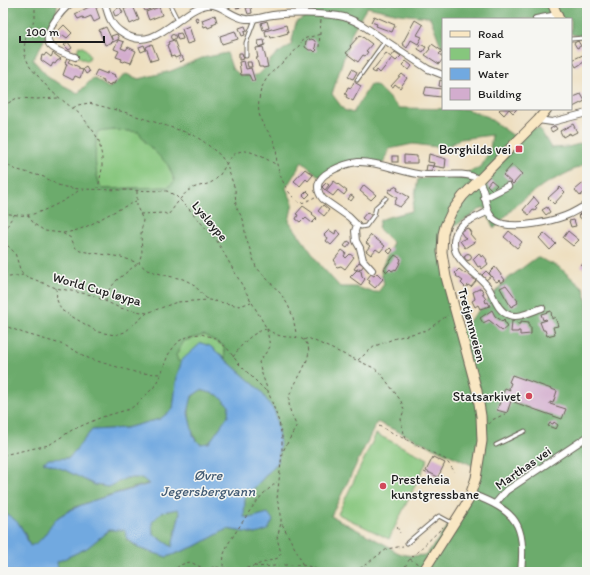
<svg xmlns="http://www.w3.org/2000/svg" width="590" height="575" viewBox="0 0 590 575" font-family="Itim,sans-serif">
<style>
.green{fill:#86c67d;stroke:#51714c}
.forest{fill:#6cab6c;stroke:#446444;fill-rule:evenodd}
.water{fill:#71a9e0;stroke:#46627e;fill-rule:evenodd}
.building{fill:#d3adce}
.lines{fill:none;stroke-linecap:round;stroke-linejoin:round}
.lane-casing{stroke:#666055;stroke-width:5}
.street-casing{stroke:#666055;stroke-width:8}
.secondary-casing{stroke:#666055;stroke-width:11}
.path{stroke:#666055;stroke-width:1;stroke-dasharray:3 3;stroke-linecap:butt}
.lane{stroke:#fff;stroke-width:3}
.street{stroke:#fff;stroke-width:6}
.secondary{stroke:#f9e7c3;stroke-width:9}
.path-bridge{stroke:#666055;stroke-width:1;stroke-dasharray:3 3;stroke-linecap:butt}
.poi-dot{fill:#d1495b;stroke:#f6f6f2;stroke-width:1.5}
.labels{text-anchor:middle;dominant-baseline:central;stroke-width:3;stroke-linejoin:round;paint-order:stroke}
.poi-label{font-size:13px;fill:#1c1c1c;stroke:#f6f6f2;text-anchor:end}
.street-label{font-size:13px;fill:#1c1c1c;stroke:#f6f6f2}
.water-label{font-size:14px;font-style:italic;fill:#425b74;stroke:#f6f6f2}
</style>
<rect width="100%" height="100%" fill="#f6f6f2"/>
<filter id="ink" filterUnits="userSpaceOnUse"><feTurbulence type="fractalNoise" baseFrequency=".025" numOctaves="2"/><feDisplacementMap in="SourceGraphic" scale="8" xChannelSelector="R" yChannelSelector="G"/><feConvolveMatrix kernelMatrix="1 2 1 2 8 2 1 2 1" color-interpolation-filters="sRGB"/></filter>
<filter id="wash" filterUnits="userSpaceOnUse"><feTurbulence type="fractalNoise" baseFrequency=".012" numOctaves="4" result="noise"/><feDisplacementMap in="SourceGraphic" scale="16" xChannelSelector="R" yChannelSelector="G"/><feGaussianBlur stdDeviation="0.9" result="paint"/><feColorMatrix in="noise" values="0 0 0 0 0 0 0 0 0 0 0 0 0 0 0 0 0 1.4 0 .05"/><feComposite in="paint" operator="in"/></filter>
<g filter="url(#wash)">
<rect width="100%" height="100%" fill="#eedfc0"/>
<!-- green -->
<g class="green">
<path d="M79 46C86 47 88 52 90 57L87 61 78 56 76 54Z"/>
<path d="M115 130 139 132 146 143 168 165 175 181 169 187 102 189C93 173 95 150 97 131Z"/>
<path d="M204 335 224 346 225 359 210 346 201 343 182 362 178 361 176 355 184 341Z"/>
<path d="M376 434 428 459 389 539 338 514Z"/>
</g>
<!-- forest -->
<g class="forest">
<path d="M3 3H57C59 17 40 47 33 60L49 78 78 93 93 78 109 88 126 74 139 79 171 71 202 58 227 53 232 68 240 75C265 78 260 71 274 56 279 52 285 49 291 45L296 22 315 12 312 3H572L587 5V34L582 37 571 34V19H559L557 16 540 19H443V46H441L430 17 399 14 367 7 352 32 332 94 344 110 353 113 370 85H376L399 108 466 109 486 116 514 136 531 128 540 129 551 148 568 147 587 142V163L543 185 516 205 494 229 484 207 455 226 441 246 459 332 506 280 537 257 559 267 584 289 587 300V572H95V569L91 565 67 571 57 569V562L87 548 109 530 125 529 127 540 141 549 167 557 198 545 227 529 256 534 268 513 250 518 244 517 245 498 278 462 259 389 225 359 224 346 204 335 184 341 176 355 178 361 182 362 177 376 173 409 160 419 126 428 92 430 69 458 49 459 44 462 65 470 95 485 108 487 126 478H142L150 483 106 496 75 507 58 517 38 544 30 546C24 529 19 521 3 512ZM115 130 139 132 146 143 168 165 175 181 168 187 102 189C93 173 95 150 97 132ZM492 135 490 150 481 167 463 174 418 179 412 211 388 217 380 220 378 228 393 243 382 267 381 272 384 284 378 292H372L356 287H340L321 266 289 221 293 203 286 188 302 162 321 178 349 165 383 164 389 149 413 144 445 148 460 139ZM377 422 474 466 465 501 446 529 426 555C410 556 401 557 388 546L331 516Z"/>
<path d="M201 390 218 395 229 406 228 416 209 443 200 444C190 436 185 406 193 396 195 394 198 392 201 390Z"/>
<path d="M178 509 180 513 172 547 153 534 152 521 162 512Z"/>
</g>
<!-- water -->
<path class="water" d="M201 343 210 346 259 389 275 412 280 444 278 462 245 498 244 517 250 518 268 513 273 520 268 530 256 534 227 529 198 545 167 557 141 549 127 539 125 530H109L87 548 57 562 58 569 67 571 91 565 95 569V572H3V512C22 523 21 527 30 546 47 541 47 524 60 516 87 499 119 494 149 484L142 478H126L108 487 95 485 65 470 43 462 49 459 69 458 92 430 126 428 160 419 173 409 177 376 182 360ZM201 390 218 395 229 406 228 416 209 443 200 444 194 438 188 413 192 396ZM178 509 180 513 172 547 153 534 152 522 162 512Z"/>
<g id="blocks">
<!-- building -->
<g class="building">
<path d="M97 3 99 6 96 8 100 19 94 22 91 16 84 19 83 17 78 19 75 14Z"/>
<path d="M235 3H242V7L236 8Z"/>
<path d="M308 4 314 5V10H308Z"/>
<path d="M148 5 150 9 145 11 143 7Z"/>
<path d="M133 6 139 20 130 24 124 9Z"/>
<path d="M120 7 123 13 115 16 113 11Z"/>
<path d="M159 7 162 15 149 20 146 12Z"/>
<path d="M251 7 252 13 248 14 246 8Z"/>
<path d="M215 15 217 22 212 24 213 26 208 28 207 26 204 27 202 20Z"/>
<path d="M374 16 395 25 392 32 376 26 377 24 371 22Z"/>
<path d="M197 17 199 21 197 23 195 18Z"/>
<path d="M415 20 423 25 417 35 422 37 418 44 411 40 407 48 402 44Z"/>
<path d="M267 21 269 28 263 30 261 23Z"/>
<path d="M64 25 72 33 67 38 63 35 61 37 56 33Z"/>
<path d="M286 25 288 33 271 38 270 35 266 37 265 31Z"/>
<path d="M189 26 194 42 187 44 182 29Z"/>
<path d="M245 26 247 31 244 32 245 35 242 36 239 28Z"/>
<path d="M106 27 113 42 105 45 99 30Z"/>
<path d="M235 31 238 39 222 44 220 36Z"/>
<path d="M181 33 183 39 178 40 176 34Z"/>
<path d="M117 34 119 39 113 42 111 36Z"/>
<circle cx="173" cy="37" r="2.5"/>
<path d="M360 35 372 44 366 51 368 52 365 56 363 55 358 62 346 53 351 47 350 46Z"/>
<path d="M311 39 314 40 316 43 315 48 317 50 315 52 313 50H309L305 47 306 41Z"/>
<path d="M118 40 124 42 121 48 126 50 128 47 136 51 131 63 125 61 124 62 121 61 122 59 116 57 119 51 114 49Z"/>
<path d="M174 40 180 56 175 58 174 56 171 57 167 45 169 44 168 42Z"/>
<path d="M264 40 265 45 259 47 258 41Z"/>
<path d="M578 41 581 46 577 48 574 43Z"/>
<path d="M68 42 72 48 69 50 64 45Z"/>
<path d="M152 44 158 59 151 61 146 47Z"/>
<path d="M420 44 426 47 423 52 418 49Z"/>
<path d="M432 44 442 51 439 54 443 57V59L439 64 425 55 430 49 429 48Z"/>
<path d="M144 45 146 50 141 52 139 47Z"/>
<path d="M263 47 268 67 263 68V67H259L258 63 256 58H258L256 48Z"/>
<path d="M395 52 401 56 396 61 391 57Z"/>
<path d="M46 53 51 57 53 53 61 59 57 61 55 64 53 63 51 67 41 60 42 55 44 56Z"/>
<path d="M239 53H242L244 59 239 60Z"/>
<path d="M386 53 392 58 380 73 377 70 375 73 372 71Z"/>
<path d="M587 53V63L585 64 584 62 576 67 572 60Z"/>
<path d="M182 56 184 60 180 62 179 58Z"/>
<path d="M67 57 70 59 68 62 79 67V69L83 70 80 78 75 76 73 80 63 75 67 64 65 63Z"/>
<path d="M244 61 246 69 251 68 255 81H252L249 75H241L239 62Z"/>
<path d="M406 61 412 66 409 70 402 65Z"/>
<path d="M247 62H251L252 67H248Z"/>
<path d="M86 67 89 72 86 74 83 69Z"/>
<path d="M352 69 357 72 353 79 348 77Z"/>
<path d="M97 70 107 74 108 72 115 75 114 76 117 78 114 84 111 83V85L106 84 103 82 104 80 94 76Z"/>
<path d="M402 74 407 78 400 88 395 84 393 87 391 86Z"/>
<path d="M440 80 443 81V87L439 86Z"/>
<path d="M354 82 361 86 353 101 346 97 347 95 345 94 348 87 351 88Z"/>
<path d="M426 87 442 89 441 97 424 95Z"/>
<path d="M581 94 585 101 573 107 571 98Z"/>
<path d="M500 109H517L513 113 509 109 504 115 499 110Z"/>
<path d="M573 124 577 132 571 135 570 133 563 137 560 131Z"/>
<path d="M555 126 557 129 552 132 550 129Z"/>
<path d="M429 154 446 159 445 168 433 166 434 163 428 162Z"/>
<path d="M404 155 417 156V163H404Z"/>
<rect x="392" y="156" width="6" height="6"/>
<path d="M427 165 433 166 431 172 426 171Z"/>
<path d="M512 165 522 174 513 184 503 175Z"/>
<path d="M305 169 313 175 308 181 306 179 300 186 294 181Z"/>
<path d="M491 180 497 185 492 190 487 185Z"/>
<path d="M587 180V190L580 196 575 190Z"/>
<path d="M334 181 347 191 344 195 338 190 333 196 326 191Z"/>
<path d="M326 183 329 185 325 190 322 187Z"/>
<path d="M364 185 376 195 371 200 360 191Z"/>
<path d="M394 186 398 188 397 190 409 197 400 207 394 204 397 198 388 192 390 189 392 190Z"/>
<path d="M560 187 565 192 554 204 548 198Z"/>
<path d="M307 191 310 194 306 198 303 195Z"/>
<path d="M351 195 354 197 351 201 348 199Z"/>
<path d="M534 197 539 203 535 207 537 208 535 211 533 210 529 215 523 210Z"/>
<path d="M323 205 329 210 324 216 318 211Z"/>
<path d="M303 206 313 213 312 214 317 218 312 223 306 218 304 220 303 219 300 222 296 219 298 215 296 214Z"/>
<path d="M547 207 550 212 546 215 542 210Z"/>
<path d="M367 212 372 216 367 222 362 218Z"/>
<path d="M582 212 586 216 583 220 578 216Z"/>
<path d="M574 220 576 226 571 227 569 221Z"/>
<path d="M468 228 471 233 470 234 476 241 465 248 460 241 466 238 465 237H464L460 231Z"/>
<path d="M329 230 335 234 336 230 341 234 331 245 326 241 328 238 324 235Z"/>
<path d="M509 231 522 242 517 248 504 237Z"/>
<path d="M568 231 579 240 573 246 563 238Z"/>
<path d="M544 233 556 244 550 250 539 238Z"/>
<path d="M371 235 385 246 380 252 376 249 371 255 366 251 370 246 366 243 368 241 367 240Z"/>
<path d="M348 241 351 243 347 248 344 246Z"/>
<path d="M391 248 393 250 390 254 387 251Z"/>
<path d="M342 250 346 253 344 256 346 258 350 254 354 257 345 269 341 266 337 267 335 265V261L334 260Z"/>
<path d="M479 253 481 257 483 255 487 260 486 261 488 264 482 269 480 266 478 267 473 259Z"/>
<circle cx="468" cy="257" r="3.5"/>
<path d="M395 255 401 259 399 265 396 270 395 269 392 271 390 269 387 272 384 269Z"/>
<path d="M587 259V274L584 272 586 270 581 266Z"/>
<path d="M359 262 364 265 361 269 359 268 356 270 354 269Z"/>
<path d="M495 267 505 280 501 283 499 280 497 282 494 280 489 273Z"/>
<path d="M459 269 464 273 468 274 476 281 471 287 468 285 466 288 461 283 463 281 456 276 457 275 455 273Z"/>
<path d="M357 270 361 271 362 276 365 279 361 285 350 277Z"/>
<path d="M486 271 491 276 486 280 482 275Z"/>
<path d="M377 273 383 279 375 288 369 283 370 281 367 279 371 274 374 276Z"/>
<path d="M506 285 518 301H517L518 303 511 307 500 288Z"/>
<path d="M481 288 484 293 482 294 486 299 485 300 486 303 488 302 490 306 480 309 478 305 475 307 472 301 475 299 473 292Z"/>
<path d="M492 310 495 316 502 321 504 319 505 320 504 322 507 324V325L508 326 502 331 489 320 483 323 480 318Z"/>
<path d="M551 311 552 319 555 317 558 326 553 327 555 334 547 336 545 330H543L540 322 547 320 546 319 543 320 541 314Z"/>
<path d="M512 321 518 322V324H521V321L529 322V327H531V334L520 335V331H518V332H511Z"/>
<path d="M512 375 557 391 553 403 550 402V404L566 409 562 419 511 401 507 413 497 410 505 388 510 390 509 388 511 383 509 382Z"/>
<path d="M554 422 558 425 556 429 548 426 550 423 553 424Z"/>
<path d="M433 457 445 463 438 477 426 471Z"/>
</g>
</g>
</g>
<g filter="url(#ink)">
<use href="#blocks" fill-opacity="0" stroke="#666055" stroke-width="1"/>
<g class="lines">
<!-- lane casing -->
<g class="lane-casing">
<g id="lane">
<path d="M169 3 178 21"/>
<path d="M571 39 584 38 587 36"/>
<path d="M246 56V43L255 19"/>
<path d="M357 80 385 41"/>
<path d="M357 225 361 227 366 226 374 215 376 207 386 198"/>
<path d="M496 445 525 431"/>
<path d="M407 543 439 516 452 523"/>
</g>
</g>
<!-- street casing -->
<g class="street-casing">
<g id="street">
<path d="M71 3C62 10 41 34 50 45 56 52 67 54 75 57"/>
<path d="M105 3C108 16 111 26 123 33 155 55 180 9 207 5 221 3 232 18 246 19 253 20 265 16 273 15 291 13 322 13 339 16 347 17 355 21 362 25L428 69 443 75"/>
<path d="M586 3H587"/>
<path d="M536 19 557 15"/>
<path d="M538 120 552 122 587 113"/>
<path d="M484 198 508 186"/>
<path d="M488 211C476 219 459 221 455 236 453 242 454 251 458 256 465 268 479 275 488 287 494 296 497 311 509 315 519 319 532 311 542 308"/>
<path d="M372 270 363 260 360 248 356 241 355 231 357 225 349 217 323 199C314 188 318 178 329 172 338 167 348 163 358 162 380 161 404 174 426 175 439 176 468 171 477 179 490 192 480 218 503 224 520 228 549 222 565 216 573 213 580 208 587 205"/>
<path d="M471 494C516 511 526 523 521 572"/>
<path d="M495 504 506 491 587 437"/>
</g>
</g>
<!-- secondary casing -->
<g class="secondary-casing">
<g id="secondary">
<path d="M552 3 559 19"/>
<path d="M423 572 468 501 476 478 482 441 481 416 477 391 446 277 442 252 443 234 445 226 452 211 463 196 538 120 547 109"/>
</g>
</g>
<!-- path -->
<g class="path">
<path d="M35 3V18L26 37 24 48 25 56 30 67 51 91 81 115 94 132 99 141 102 157V169L98 188"/>
<path d="M319 47 321 19"/>
<path d="M3 106 17 98 37 99 58 98"/>
<path d="M73 108 78 105 89 103 124 112 191 134 203 141 220 155 226 163 235 189 236 207 243 219 246 238 256 267 281 294 288 305 293 317 297 338"/>
<path d="M3 162 14 169 44 177 58 185 65 187 79 189 167 191 176 196 189 209 217 241 267 329 270 347 259 362 262 374 279 422 282 437V453L277 499 281 514V522L300 558 305 572"/>
<path d="M137 191V207L143 220 141 234 142 252 139 263 147 270 168 276 183 279 193 284 208 300"/>
<path d="M315 197 305 202 300 203C289 197 279 176 277 164 276 159 277 153 276 148 271 127 256 128 259 100 260 95 260 90 263 85 272 66 294 58 303 39L321 34"/>
<path d="M3 213C11 214 20 216 28 215 40 214 71 198 79 190"/>
<path d="M15 214 9 222 3 241 15 253 20 269 23 275 56 288 92 295 120 308 147 313 177 302 209 300 240 306 251 302"/>
<path d="M140 214 164 213 168 215C175 207 183 192 193 188 203 184 210 186 218 177 226 168 229 152 243 151 252 150 268 160 277 165"/>
<path d="M28 215 34 224 45 231 62 233 71 238 75 247 80 251 121 257 138 263"/>
<path d="M63 233C80 231 90 225 104 217 115 211 126 206 136 201"/>
<path d="M3 278 23 275"/>
<path d="M56 288 57 300 61 310 98 332 115 335 125 332 147 313"/>
<path d="M106 302 107 292 117 280 138 263"/>
<path d="M3 325 23 333 64 345 90 359 138 373 161 374"/>
<path d="M267 329C271 332 276 335 281 336 288 338 296 336 302 339 322 351 291 384 289 398 289 403 289 408 291 413 292 418 296 422 296 427L282 453"/>
<path d="M304 340 308 338 374 368 382 375 401 401 404 410 401 419 403 430 406 439"/>
<path d="M233 357C242 344 251 333 266 329"/>
<path d="M358 360 375 346 396 338 427 330 448 315"/>
<path d="M489 424 492 420 505 414"/>
<path d="M379 426 445 459 455 472"/>
<path d="M3 455 49 445 72 430 102 417 130 409 138 403 154 387 161 374 168 355 173 348 179 341 191 335 201 334 215 338 227 348 238 363 268 393"/>
<path d="M424 472 430 475"/>
<path d="M397 527 400 533"/>
<path d="M410 559 415 562"/>
<path d="M223 566 224 554 228 544 251 509 263 494 277 482"/>
<path d="M254 566C276 569 301 558 321 572"/>
<path d="M172 572 180 565 190 562 207 570"/>
<path d="M206 572 213 567 239 569 247 568 278 558 281 553 277 538 281 523"/>
<path d="M355 572 387 549 403 546"/>
<path d="M402 572 409 560 443 527"/>
</g>
<!-- lane -->
<use href="#lane" class="lane"/>
<!-- street -->
<use href="#street" class="street"/>
<!-- secondary -->
<use href="#secondary" class="secondary"/>
<!-- path-bridge -->
<path class="path-bridge" d="M415 562 431 572"/>
</g>
</g>
<!-- markers -->
<g class="poi-dot">
<rect x="515" y="145" width="8" height="8" rx="2"/>
<circle cx="529" cy="396" r="4"/>
<circle cx="383" cy="486" r="4"/>
</g>
<g class="labels">
<!-- poi labels -->
<g class="poi-label">
<text x="511" y="149">Borghilds vei</text>
<text x="521" y="396">Statsarkivet</text>
<text x="391" y="479" text-anchor="start">Presteheia<tspan x="391" dy="15">kunstgressbane</tspan></text>
</g>
<!-- street labels -->
<g class="street-label">
<text transform="translate(210 221) rotate(50)">Lysløype</text>
<text transform="translate(97 289) rotate(16)">World Cup løypa</text>
<text transform="translate(472 325) rotate(75)">Tretjønnveien</text>
<text transform="translate(523 468) rotate(-35)">Marthas vei</text>
</g>
<!-- water labels -->
<g class="water-label">
<text x="208" y="475">Øvre<tspan x="208" dy="16">Jegersbergvann</tspan></text>
</g>
</g>
<!-- margin -->
<rect width="590" height="575" fill="none" stroke="#f6f6f2" stroke-width="16"/>
<!-- legend -->
<rect x="442" y="18" width="130" height="92" fill="#f6f6f2" stroke="#9f9f9c"/>
<rect x="450" y="31" width="20" height="6" fill="#f9e7c3" stroke="#9f9f9c"/>
<text x="478" y="38" font-size="12" fill="#1c1c1c">Road</text>
<rect x="450" y="48" width="20" height="12" fill="#86c67d" stroke="#9f9f9c"/>
<text x="478" y="58" font-size="12" fill="#1c1c1c">Park</text>
<rect x="450" y="68" width="20" height="12" fill="#71a9e0" stroke="#9f9f9c"/>
<text x="478" y="78" font-size="12" fill="#1c1c1c">Water</text>
<rect x="450" y="88" width="20" height="12" fill="#d3adce" stroke="#9f9f9c"/>
<text x="478" y="98" font-size="12" fill="#1c1c1c">Building</text>
<!-- scale -->
<path d="M20 36v6h84v-6" fill="none" stroke="#1c1c1c" stroke-width="2"/>
<text x="26" y="36" font-size="12" fill="#1c1c1c" stroke="#f6f6f2" stroke-width="3" paint-order="stroke">100 m</text>
</svg>
